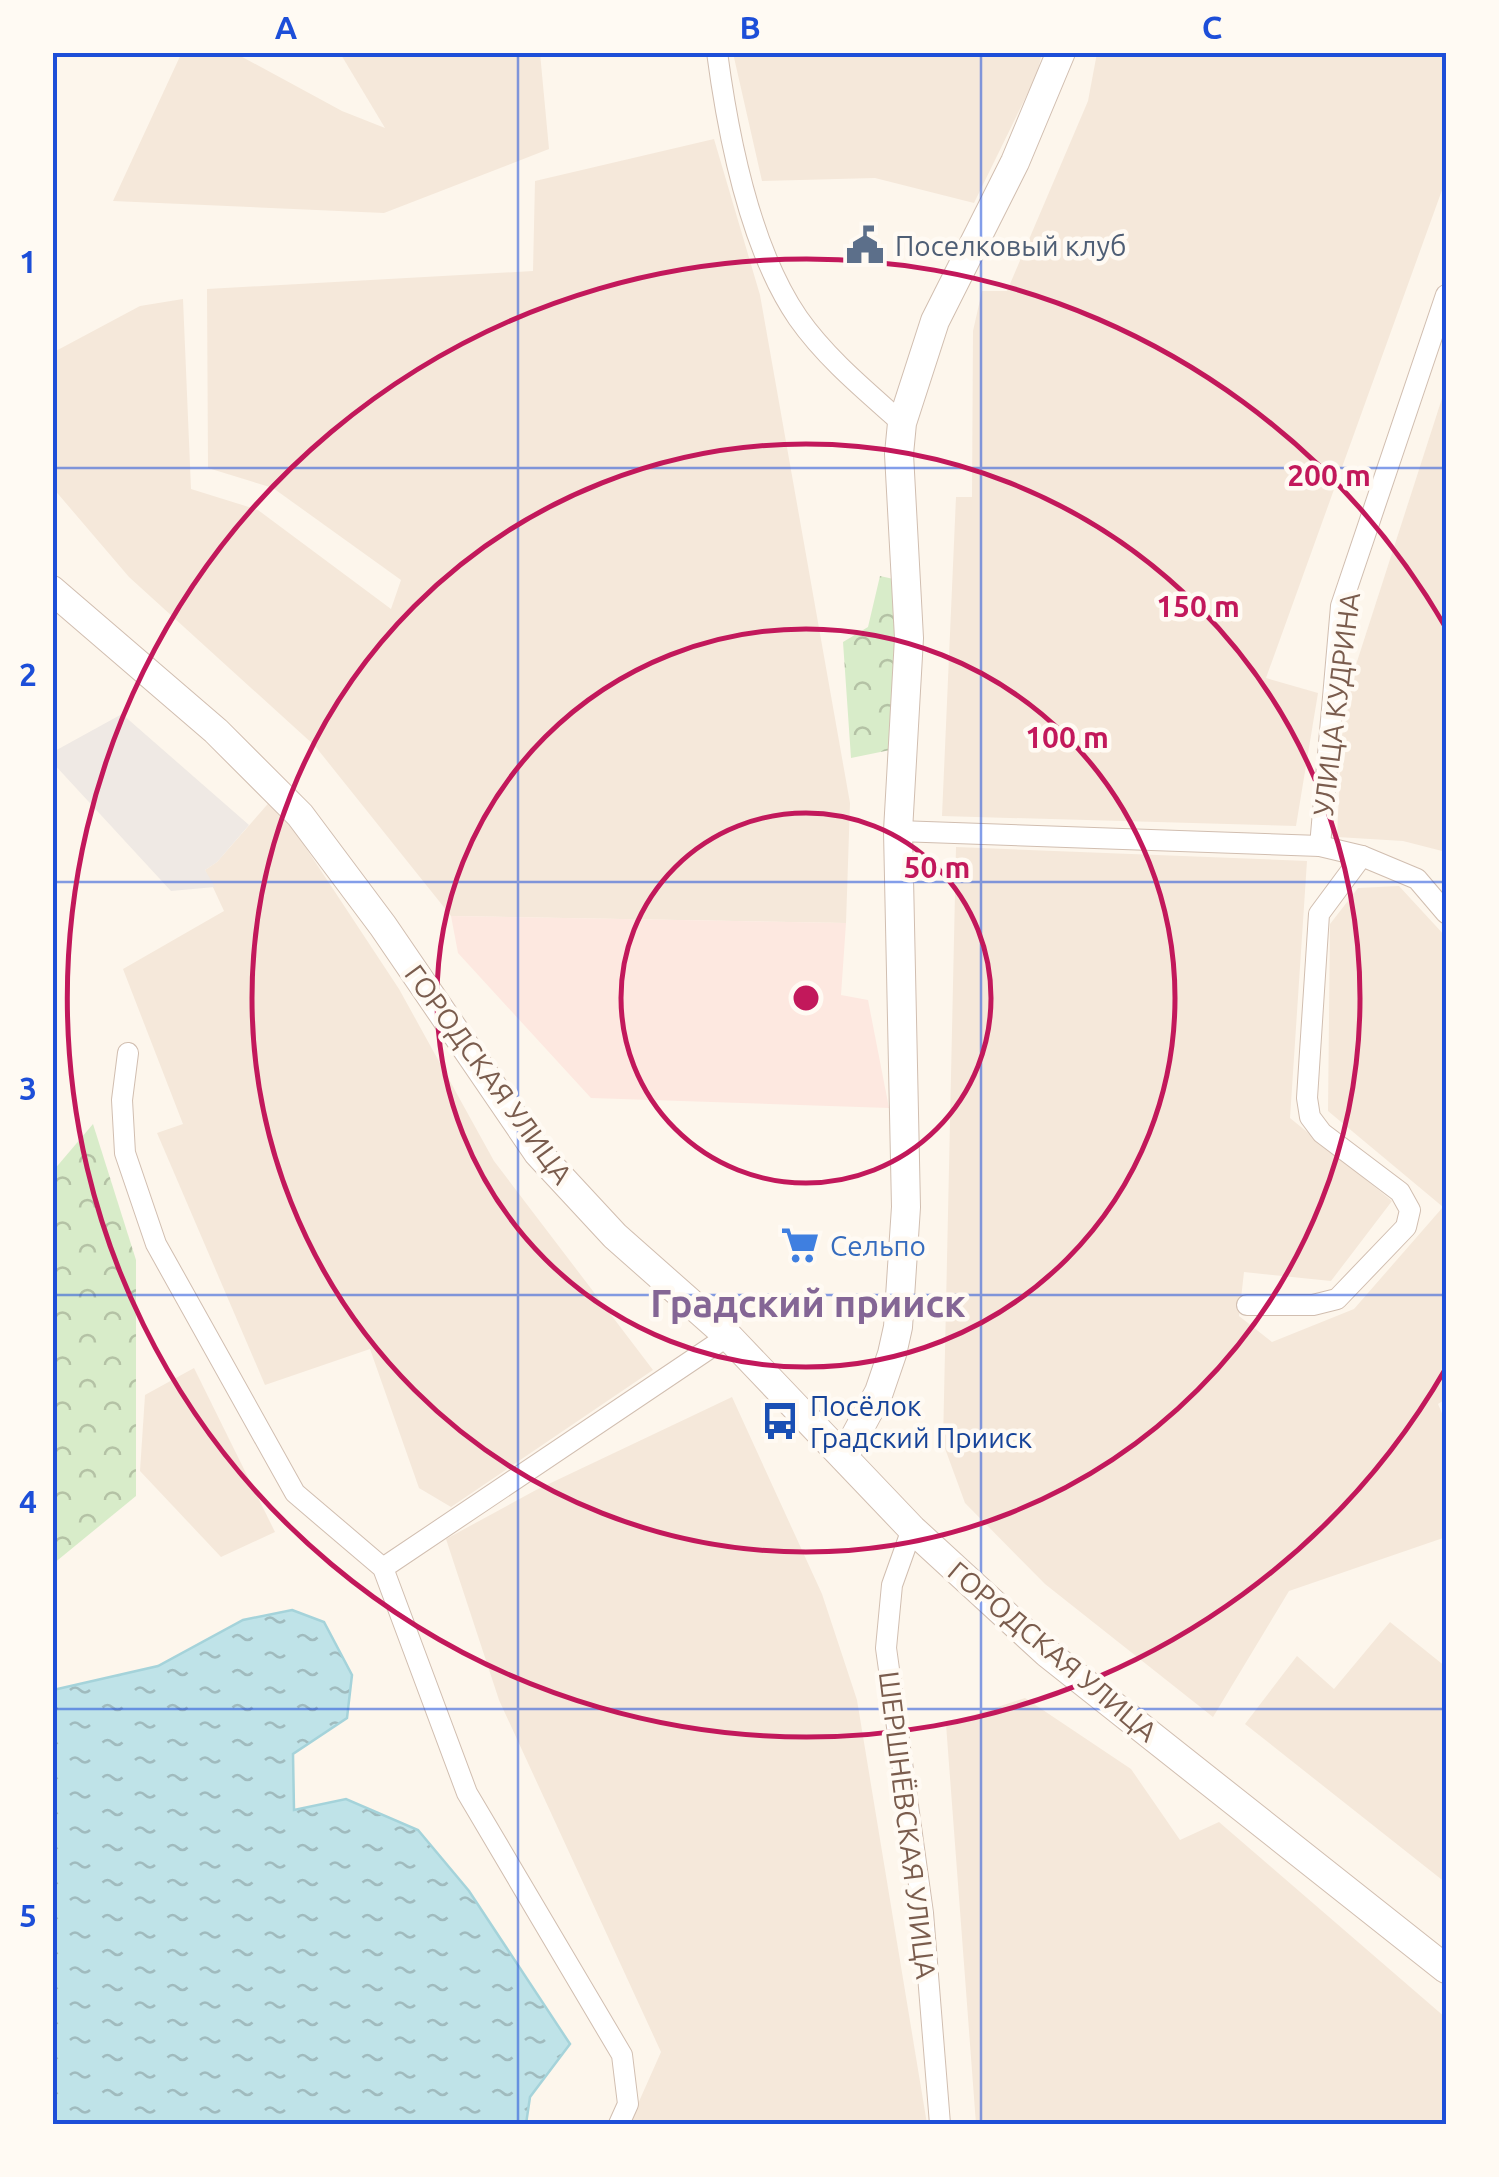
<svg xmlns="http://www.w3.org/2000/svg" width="1499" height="2177" viewBox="0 0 1499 2177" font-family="Ubuntu,sans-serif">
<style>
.residential{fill:#f5e8da}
.commercial{fill:#fde8e0}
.industrial{fill:#efe9e4}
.forest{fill:url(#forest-crowns)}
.water{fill:url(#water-ripples);stroke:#a5d3da;stroke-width:2.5}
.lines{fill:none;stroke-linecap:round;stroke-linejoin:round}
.minor-casing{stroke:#d1beb0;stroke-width:22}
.tertiary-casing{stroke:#d1beb0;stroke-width:30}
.minor{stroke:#fff;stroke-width:20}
.tertiary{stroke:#fff;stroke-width:28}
.grid{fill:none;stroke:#1d4ed8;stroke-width:2.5;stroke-opacity:0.55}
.ring{fill:none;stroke:#c2185b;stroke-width:5}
.labels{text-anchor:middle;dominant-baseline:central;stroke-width:9;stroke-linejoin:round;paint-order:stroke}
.service-label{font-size:28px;fill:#4e5e75;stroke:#fffaf3;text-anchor:start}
.street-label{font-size:28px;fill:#7a5c4d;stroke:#fffaf3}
.shop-label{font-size:28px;fill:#366cbe;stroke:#fffaf3;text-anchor:start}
.transit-label{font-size:28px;fill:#164399;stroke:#fffaf3;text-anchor:start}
.district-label{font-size:38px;font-weight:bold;fill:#846695;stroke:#fffaf3}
.centre{fill:#c2185b;stroke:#fffaf3;stroke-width:5}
.ring-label{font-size:30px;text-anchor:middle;font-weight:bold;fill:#c2185b;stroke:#fffaf3;stroke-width:9;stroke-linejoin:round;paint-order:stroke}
.neatline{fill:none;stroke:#1d4ed8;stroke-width:4}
.grid-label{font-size:32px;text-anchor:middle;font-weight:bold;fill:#1d4ed8}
</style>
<defs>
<pattern id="forest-crowns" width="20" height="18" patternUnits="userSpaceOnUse" patternTransform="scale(2.5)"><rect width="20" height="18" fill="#d8ecc9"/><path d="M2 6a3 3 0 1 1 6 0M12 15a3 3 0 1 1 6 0" fill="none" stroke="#b4c2a5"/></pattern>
<pattern id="water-ripples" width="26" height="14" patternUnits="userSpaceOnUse" patternTransform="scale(2.5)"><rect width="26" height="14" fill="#bfe3e8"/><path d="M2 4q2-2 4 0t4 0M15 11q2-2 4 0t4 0" fill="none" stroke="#a0bbbe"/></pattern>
</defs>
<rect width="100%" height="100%" fill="#fdf6ec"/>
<!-- residential -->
<g class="residential">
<path d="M182 52 235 53 342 111 385 128 340 53H540L549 149 384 213 113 201Z"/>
<path d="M733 53H1042L1037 74 974 203 875 178 762 181Z"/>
<path d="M1097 53H1446V179L1266 678 1318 693 1296 826 942 816 956 497H972L973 331 982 291H1007L1088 101Z"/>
<path d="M714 139 760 295 850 803 846 923 451 916 315 746 129 577 53 488 52 353 140 306 183 299 191 489 258 510 391 609 401 580 273 488 208 468 207 289 533 271 535 181Z"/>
<path d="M1446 386V852L1403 841 1337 837 1343 705Z"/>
<path d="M273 798 399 989 494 1161 653 1370 451 1507 419 1488 370 1349 265 1385 157 1133 183 1124 123 969 224 911 205 870 217 862Z"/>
<path d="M956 847 1307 861 1290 1118 1392 1201 1331 1281 1244 1272 1239 1316 1272 1342 1354 1309 1443 1207 1328 1111 1330 924 1358 888 1399 886 1446 937V1399L1438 1404 1446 1423V1537L1289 1591 1213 1717 1045 1584 965 1503 943 1443Z"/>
<path d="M194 1368 275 1532 221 1557 140 1471 145 1395Z"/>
<path d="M732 1397 822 1594 857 1700 927 2124H629L661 2052 499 1700 446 1539 536 1490Z"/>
<path d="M1390 1622 1446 1667V1883L1245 1724 1297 1656 1334 1689Z"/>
<path d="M1025 1698 1131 1769 1180 1840 1219 1822 1446 2018V2124H976L946 1724Z"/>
</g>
<!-- commercial -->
<path class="commercial" d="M451 916 846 923 841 995 868 1000 889 1108 591 1098 458 953Z"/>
<!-- industrial -->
<path class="industrial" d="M122 714 249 825 217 862 205 870 215 887 171 891 53 763V752Z"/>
<!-- forest -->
<g class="forest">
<path d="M880 576 898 580 895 749 851 758 843 642 868 627Z"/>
<path d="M93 1124 136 1260V1496L53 1564V1171Z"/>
</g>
<!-- water -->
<path class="water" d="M292 1610 324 1622 352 1675 347 1718 293 1754 294 1810 346 1799 418 1830 469 1891 570 2044 530 2097 526 2124H53V1690L158 1666 243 1620Z"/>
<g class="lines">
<!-- minor casing -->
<g class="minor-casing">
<g id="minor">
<path d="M717 52C728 135 750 248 798 318 826 358 865 390 902 423"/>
<path d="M1446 295 1341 606 1320 846 1362 856 1417 879 1446 913"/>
<path d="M898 831 1320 846"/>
<path d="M128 1053 122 1100 125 1153 156 1244 295 1493 383 1568 467 1793 622 2055 628 2104 619 2124"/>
<path d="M1247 1305H1313L1337 1299 1406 1227 1410 1210 1400 1192 1322 1133 1310 1117 1307 1098 1319 914 1362 856"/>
<path d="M912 1529 892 1585 886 1648 923 1913 940 2124"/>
<path d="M383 1568 728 1336"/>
</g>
</g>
<!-- tertiary casing -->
<g class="tertiary-casing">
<g id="tertiary">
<path d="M52 590 216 731 300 815 383 926 538 1153 615 1236 728 1336 912 1529 1047 1653 1446 1969"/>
<path d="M844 1457 879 1392 892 1354 898 1327 906 1207 898 831 909 638 899 454 902 423 935 321 1015 162 1061 52"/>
</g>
</g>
<!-- minor -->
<use href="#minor" class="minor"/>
<!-- tertiary -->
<use href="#tertiary" class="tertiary"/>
</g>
<!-- grid -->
<path class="grid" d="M518 52V2124M981 52V2124M52 468H1446M52 882H1446M52 1295H1446M52 1709H1446"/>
<!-- distance rings -->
<g class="ring">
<circle cx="806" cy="998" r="185"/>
<circle cx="806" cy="998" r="369"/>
<circle cx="806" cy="998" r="554"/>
<path d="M1446 1368A739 739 0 1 1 1446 628"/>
</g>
<!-- icons -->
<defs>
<g id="civic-bare" transform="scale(3)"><path d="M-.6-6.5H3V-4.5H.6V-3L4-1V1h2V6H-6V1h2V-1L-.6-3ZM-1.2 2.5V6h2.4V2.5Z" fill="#5c6f8a" stroke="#fffaf3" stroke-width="2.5" paint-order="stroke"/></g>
<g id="supermarket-bare" transform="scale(3)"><path d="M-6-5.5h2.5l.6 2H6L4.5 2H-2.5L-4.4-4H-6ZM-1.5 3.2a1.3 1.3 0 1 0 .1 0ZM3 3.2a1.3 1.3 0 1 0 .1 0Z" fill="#3f7fe0" stroke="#fffaf3" stroke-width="2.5" paint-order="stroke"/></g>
<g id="bus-bare" transform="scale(3)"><path d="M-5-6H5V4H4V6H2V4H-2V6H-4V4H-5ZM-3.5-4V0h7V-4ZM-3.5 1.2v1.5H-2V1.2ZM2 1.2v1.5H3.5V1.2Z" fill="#1a4fb4" stroke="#fffaf3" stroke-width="2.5" paint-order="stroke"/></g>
</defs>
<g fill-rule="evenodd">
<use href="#civic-bare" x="865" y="245"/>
<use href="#supermarket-bare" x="800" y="1245"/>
<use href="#bus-bare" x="780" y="1421"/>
</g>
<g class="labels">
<!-- service labels -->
<g class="service-label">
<text x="895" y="245">Поселковый клуб</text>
</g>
<!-- street labels -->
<g class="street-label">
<text transform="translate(1336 704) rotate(-83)">УЛИЦА КУДРИНА</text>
<text transform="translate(489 1074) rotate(54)">ГОРОДСКАЯ УЛИЦА</text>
<text transform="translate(1053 1651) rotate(40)">ГОРОДСКАЯ УЛИЦА</text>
<text transform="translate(908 1825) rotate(83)">ШЕРШНЁВСКАЯ УЛИЦА</text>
</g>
<!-- shop labels -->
<g class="shop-label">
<text x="830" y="1245">Сельпо</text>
</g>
<!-- transit labels -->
<g class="transit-label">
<text x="810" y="1405">Посёлок<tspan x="810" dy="32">Градский Прииск</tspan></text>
</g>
<!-- district labels -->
<g class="district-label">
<text x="808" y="1303">Градский прииск</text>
</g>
</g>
<circle cx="806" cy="998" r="15" class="centre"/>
<g class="ring-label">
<text x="1329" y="486">200 m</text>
<text x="1198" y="617">150 m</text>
<text x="1067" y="748">100 m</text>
<text x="937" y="878">50 m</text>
</g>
<!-- border -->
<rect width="1499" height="2177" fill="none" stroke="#fffaf3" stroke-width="110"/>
<rect x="55" y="55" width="1389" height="2067" class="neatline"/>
<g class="grid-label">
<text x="286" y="39">A</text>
<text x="750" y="39">B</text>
<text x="1212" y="39">C</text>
<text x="28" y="273">1</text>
<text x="28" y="686">2</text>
<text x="28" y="1100">3</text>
<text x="28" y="1513">4</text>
<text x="28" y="1927">5</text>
</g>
</svg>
